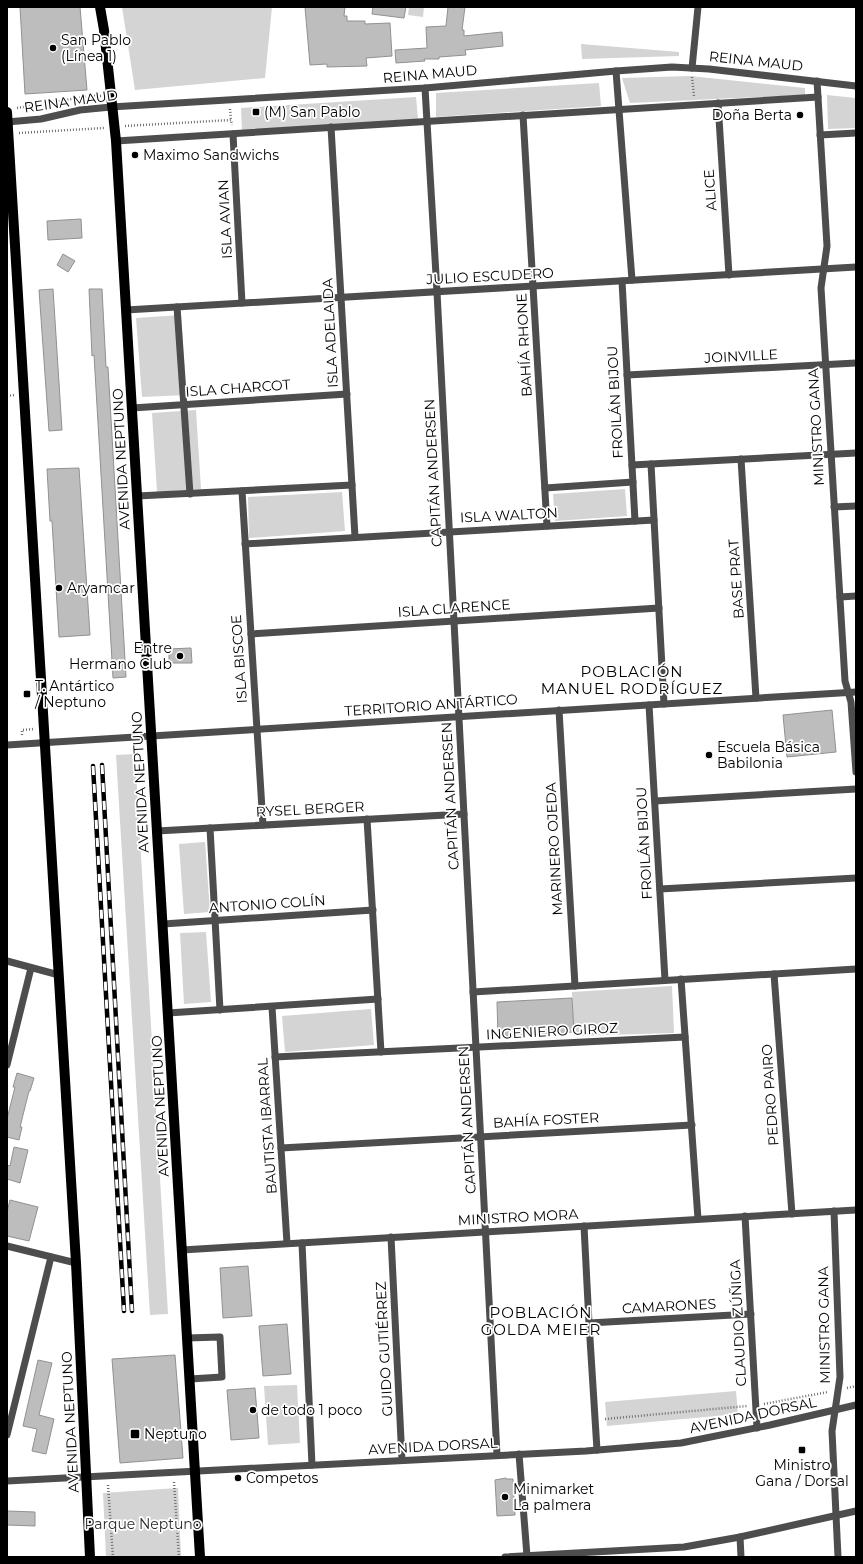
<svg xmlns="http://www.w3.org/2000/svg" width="863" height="1564" viewBox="0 0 863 1564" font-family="Montserrat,sans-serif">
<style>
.green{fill:#d4d4d4}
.building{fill:#bdbdbd;stroke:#919191}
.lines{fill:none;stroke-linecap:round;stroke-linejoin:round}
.path{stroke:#6f6f6f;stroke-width:2.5;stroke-dasharray:1 2;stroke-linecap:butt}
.minor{stroke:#4d4d4d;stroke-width:7}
.major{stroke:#000;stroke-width:10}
.rail-casing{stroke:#000;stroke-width:4.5}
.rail{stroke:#fff;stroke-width:3;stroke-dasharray:9;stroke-linecap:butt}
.poi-dot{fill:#000;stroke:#fff;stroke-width:1.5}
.labels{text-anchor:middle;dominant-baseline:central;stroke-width:3.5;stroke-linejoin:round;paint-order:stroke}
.poi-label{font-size:14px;fill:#000;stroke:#fff;text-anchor:start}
.street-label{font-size:14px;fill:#000;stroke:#fff}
.park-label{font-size:14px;fill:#2b2b2b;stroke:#fff}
.neighbourhood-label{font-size:15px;letter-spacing:1px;fill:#000;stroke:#fff}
</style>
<rect width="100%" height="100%" fill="#fff"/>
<!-- green -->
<g class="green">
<path d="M122 7H272L265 78 135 90Z"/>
<path d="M409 7H424L423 17 408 15Z"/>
<path d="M581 44 679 52V56L582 59Z"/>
<path d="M690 76 805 88V95L630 103 622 78Z"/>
<path d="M599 83 601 106 436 117V93Z"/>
<path d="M827 95 856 98V128L828 129Z"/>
<path d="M416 97 418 119 242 131 241 108Z"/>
<path d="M181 315 186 395 142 397 136 318Z"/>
<path d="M196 410 201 489 157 492 152 413Z"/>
<path d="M625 489 627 516 555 521 553 494Z"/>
<path d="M342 492 345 531 249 538 248 497Z"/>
<path d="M135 754 168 1314 150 1315 116 755Z"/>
<path d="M205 842 210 912 184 914 179 844Z"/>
<path d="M206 932 211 1002 184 1004 180 933Z"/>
<path d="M672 986 674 1033 574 1036 572 992Z"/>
<path d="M371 1009 374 1045 285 1052 282 1016Z"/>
<path d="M297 1385 300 1443 268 1445 264 1386Z"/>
<path d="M736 1391 738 1414 607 1426 605 1402Z"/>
<path d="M178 1488 181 1557H106L103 1493Z"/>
</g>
<!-- building -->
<g class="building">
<path d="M20 7H80L87 90 25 94Z"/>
<path d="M305 7H345L344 16H347V21H365V24L390 23 392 56 366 58 367 66 327 67V64L310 65Z"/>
<path d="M373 7H406L404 18 372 14Z"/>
<path d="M448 7H465L462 30H464V36L502 32 503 46 465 50 466 55 439 57V59H424L425 61 396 63 395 50 427 48 426 27 446 26Z"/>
<path d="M81 219 82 238 48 240 47 221Z"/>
<path d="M63 254 75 261 68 272 57 265Z"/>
<path d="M53 289 62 430 49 431 39 290Z"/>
<path d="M89 289H102L106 367H108L126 677 113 678 94 355 92 356Z"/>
<path d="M79 468 90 635 59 637 52 521H50L47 469Z"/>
<path d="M191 648 192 663H169V649Z"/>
<path d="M832 710 836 752 787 757 783 715Z"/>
<path d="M572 998 574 1032 498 1036 497 1002Z"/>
<path d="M17 1073 34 1078 30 1091H29L20 1127H22L19 1140 7 1137V1119L15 1087H13Z"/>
<path d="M14 1147 28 1150 20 1183 7 1179V1165L10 1166Z"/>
<path d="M10 1200 38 1207 29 1241 7 1236V1212Z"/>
<path d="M248 1266 252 1316 223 1318 220 1268Z"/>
<path d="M287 1324 291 1374 263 1376 259 1326Z"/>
<path d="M175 1355 183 1458 120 1463 112 1359Z"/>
<path d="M38 1360 52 1363 39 1415 54 1419 46 1454 32 1451 37 1429 23 1426Z"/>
<path d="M255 1388 259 1438 231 1440 227 1390Z"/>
<path d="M506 1478V1479H513L515 1515 497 1516 495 1480Z"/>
<path d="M7 1511 35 1512V1526L7 1525Z"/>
</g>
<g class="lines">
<!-- path -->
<g class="path">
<path d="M692 77 694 96"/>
<path d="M17 108 90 96H102"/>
<path d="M230 109 231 120"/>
<path d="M125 126 231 120 232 125"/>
<path d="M19 133 104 128"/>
<path d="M7 396 14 395"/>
<path d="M22 735V730L34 729"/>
<path d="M847 1388 856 1386"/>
<path d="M764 1404 828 1392"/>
<path d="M605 1419 747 1406"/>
<path d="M174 1482 179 1557"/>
<path d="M108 1485 113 1557"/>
</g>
<!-- minor -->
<g class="minor">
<path d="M692 68 698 7"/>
<path d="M616 71 632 280"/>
<path d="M817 81 827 246 821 288 845 681 851 702 856 772"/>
<path d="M425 88 437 292 497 1455"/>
<path d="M718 103 729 275"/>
<path d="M523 115 547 526"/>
<path d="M7 122 41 119 80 110 111 107 425 88 616 71 672 67 709 69 856 86"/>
<path d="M331 127 355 537"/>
<path d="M233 134 242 303"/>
<path d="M820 135 856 133"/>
<path d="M116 141 818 97"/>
<path d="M622 281 635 521"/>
<path d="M177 307 190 494"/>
<path d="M126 310 856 267"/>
<path d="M627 375 856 363"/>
<path d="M132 408 347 394"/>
<path d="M741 459 756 698"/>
<path d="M651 464 664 704"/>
<path d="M632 465 856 453"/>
<path d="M545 488 633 482"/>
<path d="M242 491 263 825"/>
<path d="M137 496 352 485"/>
<path d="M834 507 856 506"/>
<path d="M245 544 654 520"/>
<path d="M840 597 856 596"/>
<path d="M251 634 659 608"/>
<path d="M649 705 665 980"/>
<path d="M559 710 575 986"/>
<path d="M7 745 856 692"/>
<path d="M655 801 856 789"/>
<path d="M367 819 381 1052"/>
<path d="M210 828 220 1010"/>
<path d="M157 831 464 814"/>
<path d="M660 889 856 878"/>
<path d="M163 924 373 910"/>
<path d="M7 961 59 975"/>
<path d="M774 974 792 1214"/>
<path d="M681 979 698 1219"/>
<path d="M473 992 856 969"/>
<path d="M272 1007 287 1243"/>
<path d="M168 1013 378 999"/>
<path d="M275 1057 685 1037"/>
<path d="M7 1065 31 968"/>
<path d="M281 1148 692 1125"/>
<path d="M834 1211 840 1377 832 1431 838 1557"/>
<path d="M745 1216 757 1428"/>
<path d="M584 1226 589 1323 597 1450"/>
<path d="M391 1237 402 1460"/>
<path d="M302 1243 312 1465"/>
<path d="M7 1246 76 1263"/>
<path d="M182 1250 856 1210"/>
<path d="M589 1323 751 1314"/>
<path d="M187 1338 220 1337 222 1377 190 1379"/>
<path d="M7 1435 51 1257"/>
<path d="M519 1454 527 1556"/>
<path d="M7 1481 586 1451 681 1443 770 1425 856 1405"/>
<path d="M740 1537 741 1557"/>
<path d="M505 1557 684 1547 740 1537 856 1511"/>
</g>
<!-- major -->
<g class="major">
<path d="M100 7 104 30 116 141 200 1557"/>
<path d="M7 112 76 1263 90 1557"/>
</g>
<!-- rail casing -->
<g class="rail-casing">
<g id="rail">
<path d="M102 765 132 1311"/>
<path d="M93 766 124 1311"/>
</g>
</g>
<!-- rail -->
<use href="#rail" class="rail"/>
</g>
<!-- markers -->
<g class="poi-dot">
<circle cx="53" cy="48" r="4"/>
<rect x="252" y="108" width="8" height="8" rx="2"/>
<circle cx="800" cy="115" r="4"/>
<circle cx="135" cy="155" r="4"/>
<circle cx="59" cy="588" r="4"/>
<circle cx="180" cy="656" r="4"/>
<rect x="23" y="690" width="8" height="8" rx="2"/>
<circle cx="709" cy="755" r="4"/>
<circle cx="253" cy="1410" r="4"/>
<rect x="130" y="1429" width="10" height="10" rx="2"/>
<rect x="798" y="1446" width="8" height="8" rx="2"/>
<circle cx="238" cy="1478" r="4"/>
<circle cx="505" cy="1497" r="4"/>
</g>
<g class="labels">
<!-- poi labels -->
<g class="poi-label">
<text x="61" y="40">San Pablo<tspan x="61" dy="16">(Línea 1)</tspan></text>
<text x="264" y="112">(M) San Pablo</text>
<text x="792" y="115" text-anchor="end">Doña Berta</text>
<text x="143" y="155">Maximo Sandwichs</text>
<text x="67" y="588">Aryamcar</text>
<text x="172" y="648" text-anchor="end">Entre<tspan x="172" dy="16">Hermano Club</tspan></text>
<text x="35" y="686">T. Antártico<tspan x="35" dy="16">/ Neptuno</tspan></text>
<text x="717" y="747">Escuela Básica<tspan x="717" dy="16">Babilonia</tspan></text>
<text x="261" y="1410">de todo 1 poco</text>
<text x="144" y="1434">Neptuno</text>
<text x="802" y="1465" text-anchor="middle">Ministro<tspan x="802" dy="16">Gana / Dorsal</tspan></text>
<text x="246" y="1478">Competos</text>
<text x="513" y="1489">Minimarket<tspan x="513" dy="16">La palmera</tspan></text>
</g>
<!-- street labels -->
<g class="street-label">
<text transform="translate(756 61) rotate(6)">REINA MAUD</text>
<text transform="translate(430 74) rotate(-5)">REINA MAUD</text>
<text transform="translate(71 101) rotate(-8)">REINA MAUD</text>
<text transform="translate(710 190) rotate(-94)">ALICE</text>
<text transform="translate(225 219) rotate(-93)">ISLA AVIAN</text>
<text transform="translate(490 276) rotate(-3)">JULIO ESCUDERO</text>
<text transform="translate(330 333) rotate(-93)">ISLA ADELAIDA</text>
<text transform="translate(524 345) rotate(-93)">BAHÍA RHONE</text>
<text transform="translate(741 356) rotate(-3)">JOINVILLE</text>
<text transform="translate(238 388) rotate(-4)">ISLA CHARCOT</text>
<text transform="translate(615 402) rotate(-93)">FROILÁN BIJOU</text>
<text transform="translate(816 427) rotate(-93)">MINISTRO GANA</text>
<text transform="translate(121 459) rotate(-93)">AVENIDA NEPTUNO</text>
<text transform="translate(433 473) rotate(-93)">CAPITÁN ANDERSEN</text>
<text transform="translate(509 515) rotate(-3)">ISLA WALTON</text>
<text transform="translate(736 579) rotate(-94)">BASE PRAT</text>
<text transform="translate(454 608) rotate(-4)">ISLA CLARENCE</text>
<text transform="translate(239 659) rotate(-94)">ISLA BISCOE</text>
<text transform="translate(431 705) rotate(-4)">TERRITORIO ANTÁRTICO</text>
<text transform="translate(140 782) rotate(-93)">AVENIDA NEPTUNO</text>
<text transform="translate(450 796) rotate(-93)">CAPITÁN ANDERSEN</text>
<text transform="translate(310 809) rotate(-3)">RYSEL BERGER</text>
<text transform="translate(644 843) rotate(-93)">FROILÁN BIJOU</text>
<text transform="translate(554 849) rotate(-93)">MARINERO OJEDA</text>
<text transform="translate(267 904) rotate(-4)">ANTONIO COLÍN</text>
<text transform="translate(552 1031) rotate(-3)">INGENIERO GIROZ</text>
<text transform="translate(770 1095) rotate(-94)">PEDRO PAIRO</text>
<text transform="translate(160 1106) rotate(-93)">AVENIDA NEPTUNO</text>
<text transform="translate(467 1120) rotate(-93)">CAPITÁN ANDERSEN</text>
<text transform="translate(546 1120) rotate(-3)">BAHÍA FOSTER</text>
<text transform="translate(267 1126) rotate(-94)">BAUTISTA IBARRAL</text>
<text transform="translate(518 1217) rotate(-3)">MINISTRO MORA</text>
<text transform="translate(669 1306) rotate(-3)">CAMARONES</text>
<text transform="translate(738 1323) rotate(-93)">CLAUDIO ZÚÑIGA</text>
<text transform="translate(824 1325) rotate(-91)">MINISTRO GANA</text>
<text transform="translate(384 1349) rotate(-93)">GUIDO GUTIÉRREZ</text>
<text transform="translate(753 1415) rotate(-12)">AVENIDA DORSAL</text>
<text transform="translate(70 1422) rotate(-93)">AVENIDA NEPTUNO</text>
<text transform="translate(433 1446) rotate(-3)">AVENIDA DORSAL</text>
</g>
<!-- park labels -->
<g class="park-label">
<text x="143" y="1524">Parque Neptuno</text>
</g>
<!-- neighbourhood labels -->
<g class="neighbourhood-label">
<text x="632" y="671">POBLACIÓN<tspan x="632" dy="17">MANUEL RODRÍGUEZ</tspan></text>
<text x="541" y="1312">POBLACIÓN<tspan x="541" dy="17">GOLDA MEIER</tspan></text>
</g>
</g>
<!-- border -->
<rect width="863" height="1564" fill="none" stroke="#000000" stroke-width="16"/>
</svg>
